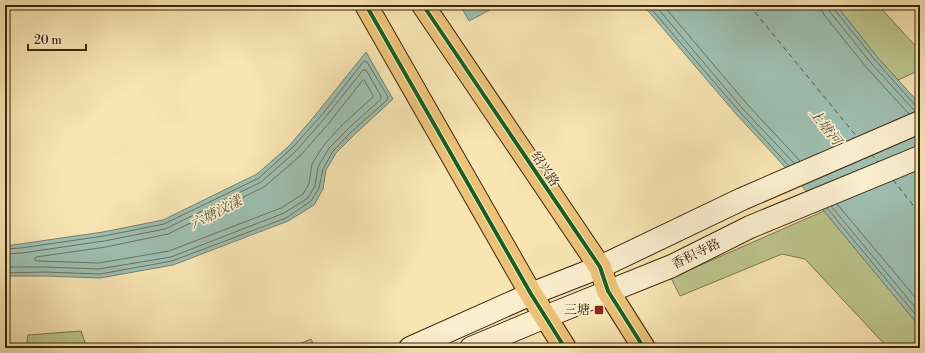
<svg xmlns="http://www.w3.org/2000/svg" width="925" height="353" viewBox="0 0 925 353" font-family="'Libre Bodoni','Noto Serif SC',serif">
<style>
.green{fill:#bdc58d;stroke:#7c764c}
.water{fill:#9ebfb1;stroke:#76826f}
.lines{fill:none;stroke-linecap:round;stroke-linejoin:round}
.shore{stroke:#6c725e;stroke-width:1}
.ferry{stroke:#59543d;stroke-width:1;stroke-dasharray:5 4;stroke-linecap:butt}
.secondary-casing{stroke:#3b260b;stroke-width:24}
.primary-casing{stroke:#3b260b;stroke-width:24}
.secondary{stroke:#faeece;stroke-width:22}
.primary{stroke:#ecc27a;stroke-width:22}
.cycleway-casing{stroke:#faeece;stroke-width:6}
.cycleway{stroke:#1b5e20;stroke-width:4}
.poi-dot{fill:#8f2418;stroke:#faeece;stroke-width:1.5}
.labels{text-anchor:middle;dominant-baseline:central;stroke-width:3.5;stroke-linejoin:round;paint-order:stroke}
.street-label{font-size:13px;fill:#3b260b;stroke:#faeece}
.poi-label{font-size:13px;fill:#3b260b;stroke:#faeece;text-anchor:end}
.water-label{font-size:14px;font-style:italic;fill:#59543d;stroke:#faeece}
</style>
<rect width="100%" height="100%" fill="#f8e5b3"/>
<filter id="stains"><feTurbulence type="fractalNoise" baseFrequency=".005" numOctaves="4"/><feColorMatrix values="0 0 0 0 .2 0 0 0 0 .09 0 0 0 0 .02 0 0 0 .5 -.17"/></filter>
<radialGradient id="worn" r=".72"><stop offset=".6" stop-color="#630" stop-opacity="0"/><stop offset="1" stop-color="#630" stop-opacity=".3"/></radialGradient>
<!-- green -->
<g class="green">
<path d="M836 5H878L920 51V70L898 80 878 58Z"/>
<path d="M824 211 920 327V348H888L805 259 782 254 680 296 671 278Z"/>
<path d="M81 331 87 348H26L28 335Z"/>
<path d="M311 339 315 348H290Z"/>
</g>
<!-- water -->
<g class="water">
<path d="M460 5H499L469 21Z"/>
<path d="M643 5H836L878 58 920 104V327L824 211 774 155 736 114Z"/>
<path d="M366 52 393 99 354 135 336 153 326 170 323 189 314 205 288 221 173 265 100 278 44 276H5V246L20 244 103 232 163 220 257 174 289 146 317 113Z"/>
</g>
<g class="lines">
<!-- shore -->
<g class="shore">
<path d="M648 5 739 111 789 166"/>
<path d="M655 5 742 108 794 163"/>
<path d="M663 5 747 104 800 161"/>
<path d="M822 5V11L825 16 866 67 909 114"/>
<path d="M828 5 830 12 871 63 912 108 915 111"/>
<path d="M833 5 834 9 875 60 915 105 920 107"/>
<path d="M364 80 373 95V97L343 124 324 145 312 164 309 184 303 194 281 208 169 251 99 263 36 261 35 260V258L36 257 106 247 168 234 264 187 300 156 329 123 362 81Z"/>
<path d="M837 204 920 303"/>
<path d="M831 206 920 313"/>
<path d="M827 208 920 320"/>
<path d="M5 249 21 248 104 236 164 224 259 178 292 148 321 116 364 61 367 62 388 97 387 100 351 132 333 151 323 169 319 188 311 201 286 218 172 261 100 274 44 272 5 273"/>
<path d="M5 254 22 253 104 241 165 229 261 182 295 152 324 119 363 70H366L381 96V99L348 129 329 148 318 167 315 186 308 198 284 213 171 257 99 269 44 267H5"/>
</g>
<!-- ferry -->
<g class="ferry">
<path d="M749 5 858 138"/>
<path d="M871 154 878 162"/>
<path d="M893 180 920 214"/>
</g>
<!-- secondary casing -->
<g class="secondary-casing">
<g id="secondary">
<path d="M410 348 531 294 600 267 742 199 920 122"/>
<path d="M471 348 545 317 672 266 750 227 920 157"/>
</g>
</g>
<!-- primary casing -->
<g class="primary-casing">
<g id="primary">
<path d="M366 5 531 294 565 348"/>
<path d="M423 5 600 267 608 291 644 348"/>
</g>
</g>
<!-- secondary -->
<use href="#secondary" class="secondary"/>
<!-- primary -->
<use href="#primary" class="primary"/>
<!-- cycleway casing -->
<g class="cycleway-casing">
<g id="cycleway">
<path d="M366 5 531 294 565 348"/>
<path d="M423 5 600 267 608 291 644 348"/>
</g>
</g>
<!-- cycleway -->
<use href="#cycleway" class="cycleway"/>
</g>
<!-- markers -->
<rect class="poi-dot" x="594" y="305" width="10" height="10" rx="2"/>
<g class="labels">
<!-- street labels -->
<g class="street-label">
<text transform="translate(545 169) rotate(56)">绍兴路</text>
<text transform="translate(696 254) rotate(-26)">香积寺路</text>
</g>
<!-- poi labels -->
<g class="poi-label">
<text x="590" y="310">三塘</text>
</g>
<!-- water labels -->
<g class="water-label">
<text transform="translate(825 127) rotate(52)">上塘河</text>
<text transform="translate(216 213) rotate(-27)">六塘汶漾</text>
</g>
</g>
<!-- margin -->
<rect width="925" height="353" fill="none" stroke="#f8e5b3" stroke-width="20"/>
<rect x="6" y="6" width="913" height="341" fill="none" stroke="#3b260b" stroke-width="2"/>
<rect x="10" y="10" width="905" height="333" fill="none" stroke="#3b260b"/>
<!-- scale -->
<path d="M28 44v6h58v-6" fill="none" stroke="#3b260b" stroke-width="2"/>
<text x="34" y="44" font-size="12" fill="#3b260b" stroke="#faeece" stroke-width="3" paint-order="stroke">20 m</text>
<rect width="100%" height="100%" filter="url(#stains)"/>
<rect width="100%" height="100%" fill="url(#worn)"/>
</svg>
